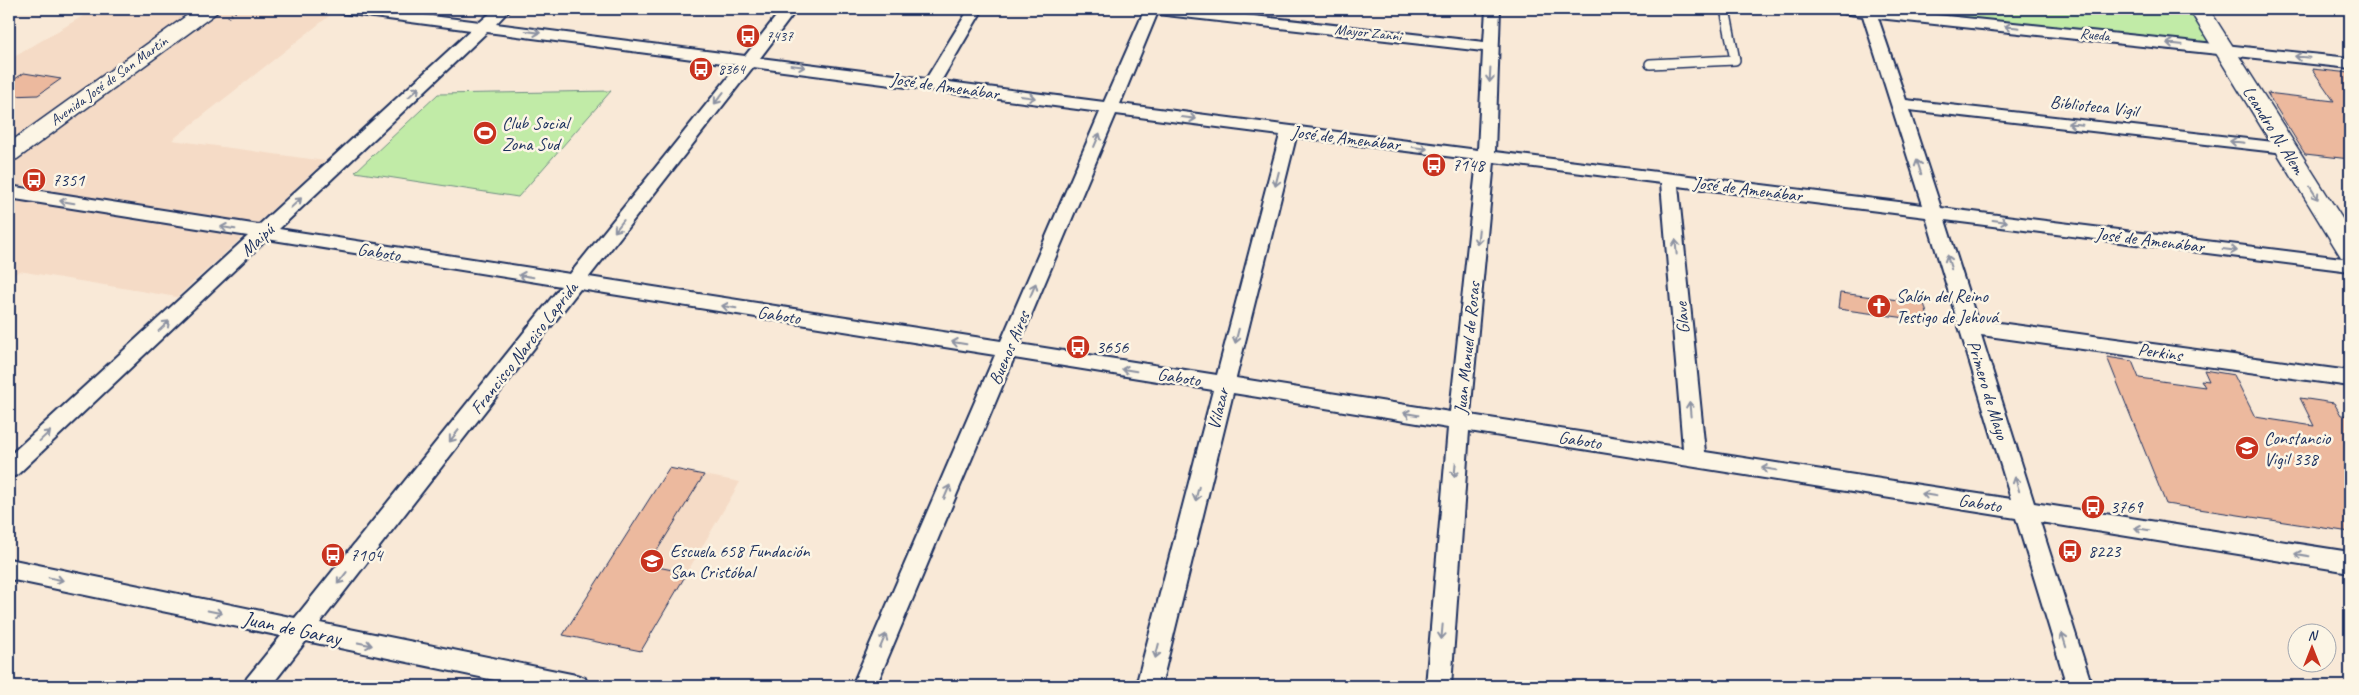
<svg xmlns="http://www.w3.org/2000/svg" width="2359" height="695" viewBox="0 0 2359 695" font-family="Caveat,sans-serif">
<style>
.built{fill:#f5dbc6}
.green{fill:#c1eba7;stroke:#6e8d82}
.building{fill:#ecb99e;stroke:#1b2f5e}
.lines{fill:none;stroke-linecap:round;stroke-linejoin:round}
.lane-casing{stroke:#1b2f5e;stroke-width:12}
.street-casing{stroke:#1b2f5e;stroke-width:4}
.secondary-casing{stroke:#1b2f5e;stroke-width:3}
.path{stroke:#1b2f5e;stroke-width:2.5;stroke-dasharray:1 3;stroke-linecap:butt}
.lane{stroke:#fcf5e5;stroke-width:9}
.street{fill:#fcf5e5;fill-rule:evenodd}
.secondary{fill:#fcf5e5;fill-rule:evenodd}
.oneway{stroke:#8c92a2}
.labels{text-anchor:middle;dominant-baseline:central;stroke-width:5;stroke-linejoin:round;paint-order:stroke}
.far-street-label{font-size:15px;fill:#1b2f5e;stroke:#fcf5e5}
.far-poi-label{font-size:15px;fill:#1b2f5e;stroke:#fcf5e5;text-anchor:start}
.street-label{font-size:18px;fill:#1b2f5e;stroke:#fcf5e5}
.poi-label{font-size:18px;fill:#1b2f5e;stroke:#fcf5e5;text-anchor:start}
.near-street-label{font-size:21px;fill:#1b2f5e;stroke:#fcf5e5}
</style>
<rect width="100%" height="100%" fill="#f9e9d7"/>
<filter id="ink" filterUnits="userSpaceOnUse"><feTurbulence type="fractalNoise" baseFrequency=".02" numOctaves="2"/><feDisplacementMap in="SourceGraphic" scale="10" xChannelSelector="R" yChannelSelector="G"/><feConvolveMatrix kernelMatrix="1 2 1 2 8 2 1 2 1" color-interpolation-filters="sRGB"/></filter>
<g filter="url(#ink)">
<!-- built -->
<g class="built">
<path d="M90 9H338L172 140 325 161 177 297 19 271 9 279V60L93 10Z"/>
<path d="M669 468 740 482 641 651 563 635Z"/>
</g>
<!-- green -->
<g class="green">
<path d="M1839 9H2199L2223 49 1869 12Z"/>
<path d="M611 91 518 197 355 172 438 94Z"/>
</g>
<!-- building -->
<g class="building">
<path d="M2312 69 2350 73V159L2305 154 2267 93 2334 101Z"/>
<path d="M24 73 61 79 38 95 9 96V83Z"/>
<path d="M1840 293 1924 303 1929 321 1838 309Z"/>
<path d="M2107 357 2132 361 2139 378 2205 387 2201 380 2209 381 2204 370 2234 375 2255 417 2314 426 2300 398 2334 403 2341 415 2350 416V532L2166 504Z"/>
<path d="M669 468 704 475 648 565 687 573 641 651 563 635Z"/>
</g>
<g class="lines">
<!-- lane casing -->
<g class="lane-casing">
<path id="lane" d="M1650 64 1735 60 1725 9"/>
</g>
<!-- street casing -->
<g class="street-casing">
<path id="street" d="M336 9H376L480 22 495 9H510L496 24 745 56 782 9H797L760 58 926 79 969 9H983L941 81 1104 102 1145 9H1192L1484 42 1486 9H1500L1495 152 1923 205 1863 16 1834 12 1832 9H1879L2350 58V68L1878 18 1906 100 2291 144 2293 148 2291 152 2285 153 1909 110 1941 208 2350 259V271L1945 220 1977 320 2350 371V386L1981 335 2034 503 2350 552V572L2040 522 2092 686H2067L2016 518 1469 431 1451 686H1426L1448 428 1233 393 1161 686H1136L1213 390 1014 358 876 686H852L995 355 580 289 320 623 576 675 585 678 588 686H523L306 641 271 686H244L247 678 281 636 9 579V559L295 618 561 286 267 239 17 475 9 478V456L248 236 9 198V186L259 225 471 30 343 13 338 12ZM1157 14 1483 51 1478 150 1120 104ZM487 32 738 65 570 274 279 229ZM753 67 1100 112 1001 341 589 277ZM1116 114 1280 135 1217 375 1019 344ZM1296 137 1477 160 1450 412 1236 378ZM1494 162 1661 183 1683 448 1470 415ZM1678 186 1926 217 2011 499 1705 452Z"/>
</g>
<!-- secondary casing -->
<g class="secondary-casing">
<g id="secondary">
<path d="M196 9H219L216 13 17 159 9 161V143Z"/>
<path d="M2189 9H2209L2350 231V259L2341 257Z"/>
</g>
</g>
<!-- path -->
<path class="path" d="M228 17 239 9"/>
<!-- lane -->
<use href="#lane" class="lane"/>
<!-- street -->
<use href="#street" class="street"/>
<!-- secondary -->
<use href="#secondary" class="secondary"/>
</g>
<!-- one-way arrows -->
<defs><path id="oneway-shaft" d="M-6 0H5M1.5-3L5.5 0L1.5 3" fill="none" stroke-width="1.6" stroke-linecap="round" stroke-linejoin="round" transform="scale(1.25)"/></defs>
<g class="oneway">
<use href="#oneway-shaft" transform="translate(2012 27) rotate(-174)"/>
<use href="#oneway-shaft" transform="translate(533 32) rotate(7)"/>
<use href="#oneway-shaft" transform="translate(2174 44) rotate(-174)"/>
<use href="#oneway-shaft" transform="translate(2302 57) rotate(-174)"/>
<use href="#oneway-shaft" transform="translate(798 66) rotate(7)"/>
<use href="#oneway-shaft" transform="translate(1490 75) rotate(93)"/>
<use href="#oneway-shaft" transform="translate(414 92) rotate(-43)"/>
<use href="#oneway-shaft" transform="translate(1028 97) rotate(8)"/>
<use href="#oneway-shaft" transform="translate(719 98) rotate(128)"/>
<use href="#oneway-shaft" transform="translate(1189 118) rotate(7)"/>
<use href="#oneway-shaft" transform="translate(2075 124) rotate(-174)"/>
<use href="#oneway-shaft" transform="translate(1097 140) rotate(-67)"/>
<use href="#oneway-shaft" transform="translate(2237 142) rotate(-174)"/>
<use href="#oneway-shaft" transform="translate(1420 148) rotate(7)"/>
<use href="#oneway-shaft" transform="translate(1919 167) rotate(-108)"/>
<use href="#oneway-shaft" transform="translate(1277 179) rotate(104)"/>
<use href="#oneway-shaft" transform="translate(2314 193) rotate(58)"/>
<use href="#oneway-shaft" transform="translate(67 202) rotate(-171)"/>
<use href="#oneway-shaft" transform="translate(296 203) rotate(-43)"/>
<use href="#oneway-shaft" transform="translate(2000 221) rotate(7)"/>
<use href="#oneway-shaft" transform="translate(619 226) rotate(128)"/>
<use href="#oneway-shaft" transform="translate(228 228) rotate(-171)"/>
<use href="#oneway-shaft" transform="translate(1478 237) rotate(96)"/>
<use href="#oneway-shaft" transform="translate(1676 247) rotate(-95)"/>
<use href="#oneway-shaft" transform="translate(2230 250) rotate(7)"/>
<use href="#oneway-shaft" transform="translate(1949 262) rotate(-107)"/>
<use href="#oneway-shaft" transform="translate(526 276) rotate(-171)"/>
<use href="#oneway-shaft" transform="translate(1033 290) rotate(-67)"/>
<use href="#oneway-shaft" transform="translate(729 307) rotate(-171)"/>
<use href="#oneway-shaft" transform="translate(164 326) rotate(-43)"/>
<use href="#oneway-shaft" transform="translate(1237 336) rotate(104)"/>
<use href="#oneway-shaft" transform="translate(959 343) rotate(-171)"/>
<use href="#oneway-shaft" transform="translate(1129 370) rotate(-171)"/>
<use href="#oneway-shaft" transform="translate(1690 409) rotate(-95)"/>
<use href="#oneway-shaft" transform="translate(1411 414) rotate(-171)"/>
<use href="#oneway-shaft" transform="translate(45 436) rotate(-43)"/>
<use href="#oneway-shaft" transform="translate(454 436) rotate(128)"/>
<use href="#oneway-shaft" transform="translate(1769 469) rotate(-171)"/>
<use href="#oneway-shaft" transform="translate(1455 470) rotate(95)"/>
<use href="#oneway-shaft" transform="translate(2017 484) rotate(-107)"/>
<use href="#oneway-shaft" transform="translate(947 492) rotate(-67)"/>
<use href="#oneway-shaft" transform="translate(1197 494) rotate(104)"/>
<use href="#oneway-shaft" transform="translate(1929 495) rotate(-171)"/>
<use href="#oneway-shaft" transform="translate(2142 529) rotate(-171)"/>
<use href="#oneway-shaft" transform="translate(2302 555) rotate(-171)"/>
<use href="#oneway-shaft" transform="translate(342 578) rotate(128)"/>
<use href="#oneway-shaft" transform="translate(56 579) rotate(12)"/>
<use href="#oneway-shaft" transform="translate(215 612) rotate(12)"/>
<use href="#oneway-shaft" transform="translate(1442 632) rotate(95)"/>
<use href="#oneway-shaft" transform="translate(2064 640) rotate(-107)"/>
<use href="#oneway-shaft" transform="translate(883 641) rotate(-67)"/>
<use href="#oneway-shaft" transform="translate(365 644) rotate(11)"/>
<use href="#oneway-shaft" transform="translate(1157 651) rotate(104)"/>
</g>
</g>
<!-- icons -->
<defs>
<g id="bus-disc" transform="scale(1.25)"><circle r="9.5" fill="#c8321e" stroke="#fcf5e5"/><path d="M-5-6H5V4H4V6H2V4H-2V6H-4V4H-5ZM-3.5-4V0h7V-4ZM-3.5 1.2v1.5H-2V1.2ZM2 1.2v1.5H3.5V1.2Z" fill="#fff"/></g>
<g id="stadium-disc" transform="scale(1.25)"><circle r="9.5" fill="#c8321e" stroke="#fcf5e5"/><path d="M0-5a6.5 5 0 1 0 0 10a6.5 5 0 1 0 0-10ZM-3.5-1.8h7v3.6h-7Z" fill="#fff"/></g>
<g id="church-disc" transform="scale(1.25)"><circle r="9.5" fill="#c8321e" stroke="#fcf5e5"/><path d="M-1.2-6h2.4v3.5h3.3v2.4h-3.3V6h-2.4V-.1h-3.3v-2.4h3.3Z" fill="#fff"/></g>
<g id="university-disc" transform="scale(1.25)"><circle r="9.5" fill="#c8321e" stroke="#fcf5e5"/><path d="M0-5L7-2L0 1L-7-2ZM-4 1L0 2.5L4 1V4Q0 6-4 4Z" fill="#fff"/></g>
<g id="school-disc" transform="scale(1.25)"><circle r="9.5" fill="#c8321e" stroke="#fcf5e5"/><path d="M0-5L7-2L0 1L-7-2ZM-4 1L0 2.5L4 1V4Q0 6-4 4Z" fill="#fff"/></g>
</defs>
<g fill-rule="evenodd">
<use href="#bus-disc" x="748" y="36"/>
<use href="#bus-disc" x="701" y="69"/>
<use href="#stadium-disc" x="485" y="133"/>
<use href="#bus-disc" x="1434" y="165"/>
<use href="#bus-disc" x="34" y="180"/>
<use href="#church-disc" x="1879" y="306"/>
<use href="#bus-disc" x="1078" y="347"/>
<use href="#university-disc" x="2247" y="448"/>
<use href="#bus-disc" x="2093" y="507"/>
<use href="#bus-disc" x="2070" y="551"/>
<use href="#bus-disc" x="333" y="555"/>
<use href="#school-disc" x="652" y="561"/>
</g>
<g class="labels">
<!-- far-street labels -->
<g class="far-street-label">
<text transform="translate(1368 33) rotate(6)">Mayor Zanni</text>
<text transform="translate(2095 35) rotate(6)">Rueda</text>
<text transform="translate(109 81) rotate(-36)">Avenida José de San Martín</text>
</g>
<!-- far-poi labels -->
<g class="far-poi-label">
<text x="766" y="36">7437</text>
<text x="718" y="69">8364</text>
</g>
<!-- street labels -->
<g class="street-label">
<text transform="translate(945 86) rotate(8)">José de Amenábar</text>
<text transform="translate(2094 106) rotate(6)">Biblioteca Vigil</text>
<text transform="translate(2274 130) rotate(58)">Leandro N. Alem</text>
<text transform="translate(1346 138) rotate(7)">José de Amenábar</text>
<text transform="translate(1748 189) rotate(7)">José de Amenábar</text>
<text transform="translate(257 240) rotate(-43)">Maipú</text>
<text transform="translate(2150 240) rotate(7)">José de Amenábar</text>
<text transform="translate(379 252) rotate(9)">Gaboto</text>
<text transform="translate(779 315) rotate(9)">Gaboto</text>
<text transform="translate(1682 318) rotate(-95)">Glave</text>
<text transform="translate(524 348) rotate(-52)">Francisco Narciso Laprida</text>
<text transform="translate(1009 348) rotate(-67)">Buenos Aires</text>
<text transform="translate(1467 348) rotate(-84)">Juan Manuel de Rosas</text>
<text transform="translate(2160 352) rotate(8)">Perkins</text>
<text transform="translate(1179 377) rotate(9)">Gaboto</text>
<text transform="translate(1988 390) rotate(73)">Primero de Mayo</text>
<text transform="translate(1218 409) rotate(-76)">Vilazar</text>
<text transform="translate(1580 440) rotate(9)">Gaboto</text>
<text transform="translate(1980 503) rotate(9)">Gaboto</text>
</g>
<!-- poi labels -->
<g class="poi-label">
<text x="502" y="123">Club Social<tspan x="502" dy="21">Zona Sud</tspan></text>
<text x="1452" y="165">7148</text>
<text x="52" y="180">7351</text>
<text x="1896" y="296">Salón del Reino<tspan x="1896" dy="21">Testigo de Jehová</tspan></text>
<text x="1096" y="347">3656</text>
<text x="2264" y="438">Constancio<tspan x="2264" dy="21">Vigil 338</tspan></text>
<text x="2110" y="507">3769</text>
<text x="670" y="551">Escuela 658 Fundación<tspan x="670" dy="21">San Cristóbal</tspan></text>
<text x="2088" y="551">8223</text>
<text x="350" y="555">7104</text>
</g>
<!-- near-street labels -->
<g class="near-street-label">
<text transform="translate(292 628) rotate(12)">Juan de Garay</text>
</g>
</g>
<!-- margin -->
<rect width="2359" height="695" fill="none" stroke="#fcf5e5" stroke-width="30"/>
<rect x="15" y="15" width="2329" height="665" fill="none" stroke="#1b2f5e" stroke-width="2" filter="url(#ink)"/>
<!-- north arrow -->
<g transform="translate(2312 648)"><circle r="24" fill="#fcf5e5" stroke="#a2a6af"/>
<path d="M0-4L9 19L0 12L-9 19Z" fill="#c8321e"/>
<text y="-8" font-size="14" font-weight="bold" text-anchor="middle" fill="#1b2f5e">N</text>
</g>
</svg>
